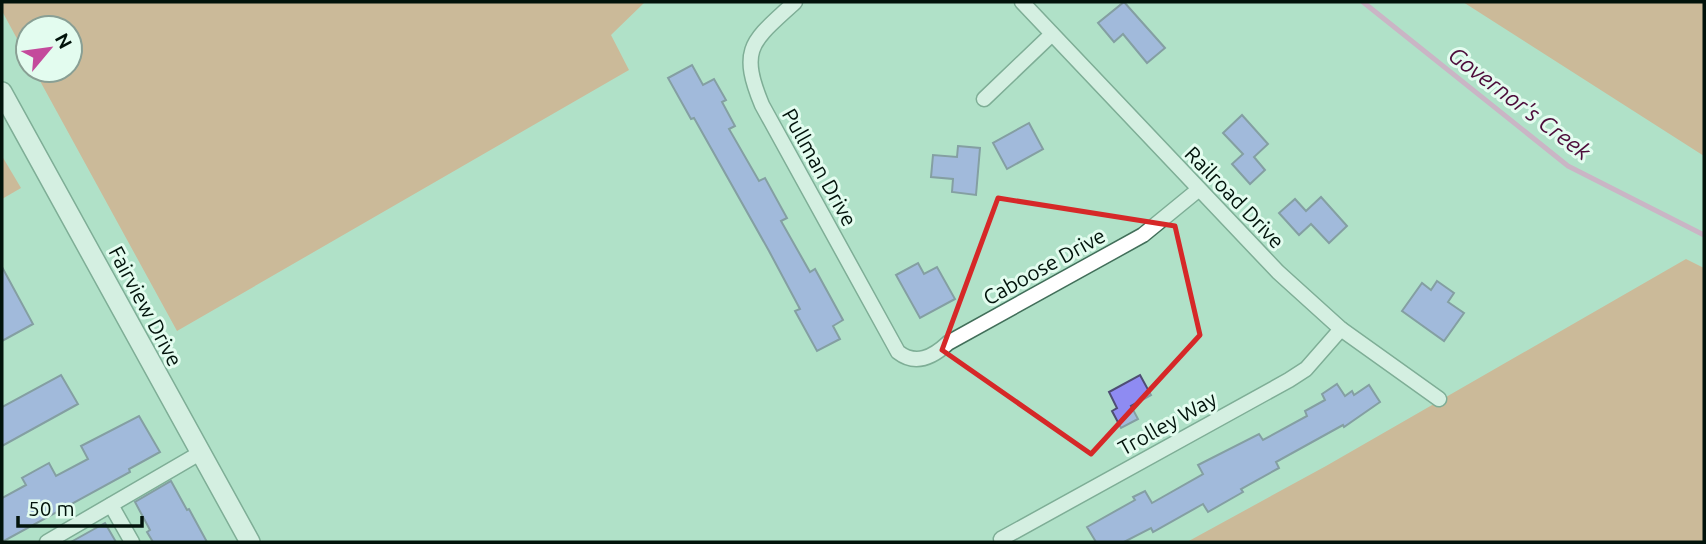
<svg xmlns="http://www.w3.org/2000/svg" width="1706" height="544" viewBox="0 0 1706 544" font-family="Ubuntu,sans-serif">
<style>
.green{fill:#ec8960}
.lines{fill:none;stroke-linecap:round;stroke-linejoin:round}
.stream{stroke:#e87fc1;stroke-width:5}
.building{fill:#8e8bf2;stroke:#4e4e74;stroke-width:2}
.minor-casing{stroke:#426f5a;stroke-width:17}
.secondary-casing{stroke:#426f5a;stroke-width:22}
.minor{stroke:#fff;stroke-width:14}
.secondary{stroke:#fff;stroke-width:19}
.marked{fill:none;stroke:#d62828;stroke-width:5;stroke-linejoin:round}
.labels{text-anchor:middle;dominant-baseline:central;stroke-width:6;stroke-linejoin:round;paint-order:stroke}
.street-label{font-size:21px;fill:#02130b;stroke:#e3fcef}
.water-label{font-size:23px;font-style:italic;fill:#4e0d3b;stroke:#e3fcef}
</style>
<rect width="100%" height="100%" fill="#b0e1c8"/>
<!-- green -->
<g class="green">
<path d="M2 2H645L611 35 629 70 177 331 34 70H70V28H28V59L2 11Z"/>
<path d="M1463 2H1704V157V156Z"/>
<path d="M2 156 21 188 2 199Z"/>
<path d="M1686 259 1704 268V542H1187L1326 466Z"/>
</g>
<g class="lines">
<!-- stream -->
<path class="stream" d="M1363 2 1568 166 1704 235"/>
</g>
<!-- building -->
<g class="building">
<path d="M1124 2 1165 48 1147 63 1123 34 1114 42 1098 23Z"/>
<path d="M692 65 703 85 714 79 726 100 722 102 735 126 729 129 759 181 765 178 787 218 781 221 810 272 815 269 843 320 833 326 840 339 817 351 795 311 800 309 769 251 694 118 691 119 668 78Z"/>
<path d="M1242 115 1268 144 1254 157 1265 170 1250 184 1232 164 1243 154 1223 133Z"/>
<path d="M1029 123 1043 149 1007 169 993 143Z"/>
<path d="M958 146 980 148 976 195 952 192 953 179 931 177 933 155 957 157Z"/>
<path d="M1321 197 1347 226 1329 243 1311 224 1299 235 1279 213 1295 199 1306 211Z"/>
<path d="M918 263 924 274 937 267 955 299 920 318 896 275Z"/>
<path d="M2 267 33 324 2 341Z"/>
<path d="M1437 281 1454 293 1448 302 1464 313 1444 341 1402 311 1422 283 1431 290Z"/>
<path d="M61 375 78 404 2 446V407Z"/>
<path d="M1140 375 1151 395 1131 406 1138 419 1121 428 1112 411 1117 408 1109 392Z"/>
<path d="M1337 384 1345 396 1352 391 1354 395 1369 385 1380 402 1344 427 1343 425 1276 462 1279 468 1241 489 1243 492 1208 512 1203 504 1153 532 1151 528 1124 542H1096L1087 527 1135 500 1133 497 1145 491 1152 503 1203 474 1198 465 1259 434 1263 440 1307 416 1305 411 1325 400 1322 394Z"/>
<path d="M139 416 160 452 129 469 130 472 2 542V498L26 485 22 478 49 463 56 476 88 459 81 446Z"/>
<path d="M171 481 187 510 189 509 207 542H153L147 532 150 530 135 502Z"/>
<path d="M105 523 116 542H71Z"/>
</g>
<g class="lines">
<!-- minor casing -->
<g class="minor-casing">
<g id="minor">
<path d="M795 2C753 41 738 47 762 105L898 352C916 366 933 357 948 343L1143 235 1198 190"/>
<path d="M1022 2 1278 272 1341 329 1439 399"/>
<path d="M984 99 1052 34"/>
<path d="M111 505 132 542"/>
<path d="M47 542 200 453"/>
<path d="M1003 542 1001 539 1289 380 1306 369 1341 329"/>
</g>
</g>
<!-- secondary casing -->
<g class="secondary-casing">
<path id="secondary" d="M2 92 250 542"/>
</g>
<!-- minor -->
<use href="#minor" class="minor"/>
<!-- secondary -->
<use href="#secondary" class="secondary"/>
</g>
<!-- marked area -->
<path d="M0 0H1706V544H0ZM998 198 1175 226 1200 335 1091 454 942 350Z" fill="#b0e1c8" fill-opacity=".55" fill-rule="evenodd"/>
<path class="marked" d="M998 198 1175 226 1200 335 1091 454 942 350Z"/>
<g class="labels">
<!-- street labels -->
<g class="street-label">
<text transform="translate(820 167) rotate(61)">Pullman Drive</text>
<text transform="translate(1235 197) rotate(46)">Railroad Drive</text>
<text transform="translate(1044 266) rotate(-29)">Caboose Drive</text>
<text transform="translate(146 306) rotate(62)">Fairview Drive</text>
<text transform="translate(1167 423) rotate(-29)">Trolley Way</text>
</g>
<!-- water labels -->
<g class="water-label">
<text transform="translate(1520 103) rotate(37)">Governor's Creek</text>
</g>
</g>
<!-- border -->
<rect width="1706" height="544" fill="none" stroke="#02130b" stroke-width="7"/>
<!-- north arrow -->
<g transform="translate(49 49) rotate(61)"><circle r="33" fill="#e3fcef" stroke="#899f94" stroke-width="2"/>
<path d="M0-5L12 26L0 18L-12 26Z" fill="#c44a9c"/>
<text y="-10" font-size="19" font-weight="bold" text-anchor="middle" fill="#02130b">N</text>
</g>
<!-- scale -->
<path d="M18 516v10h124v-10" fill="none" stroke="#02130b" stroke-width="3.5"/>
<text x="28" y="516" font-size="21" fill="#02130b" stroke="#e3fcef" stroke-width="5" paint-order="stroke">50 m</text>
</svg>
